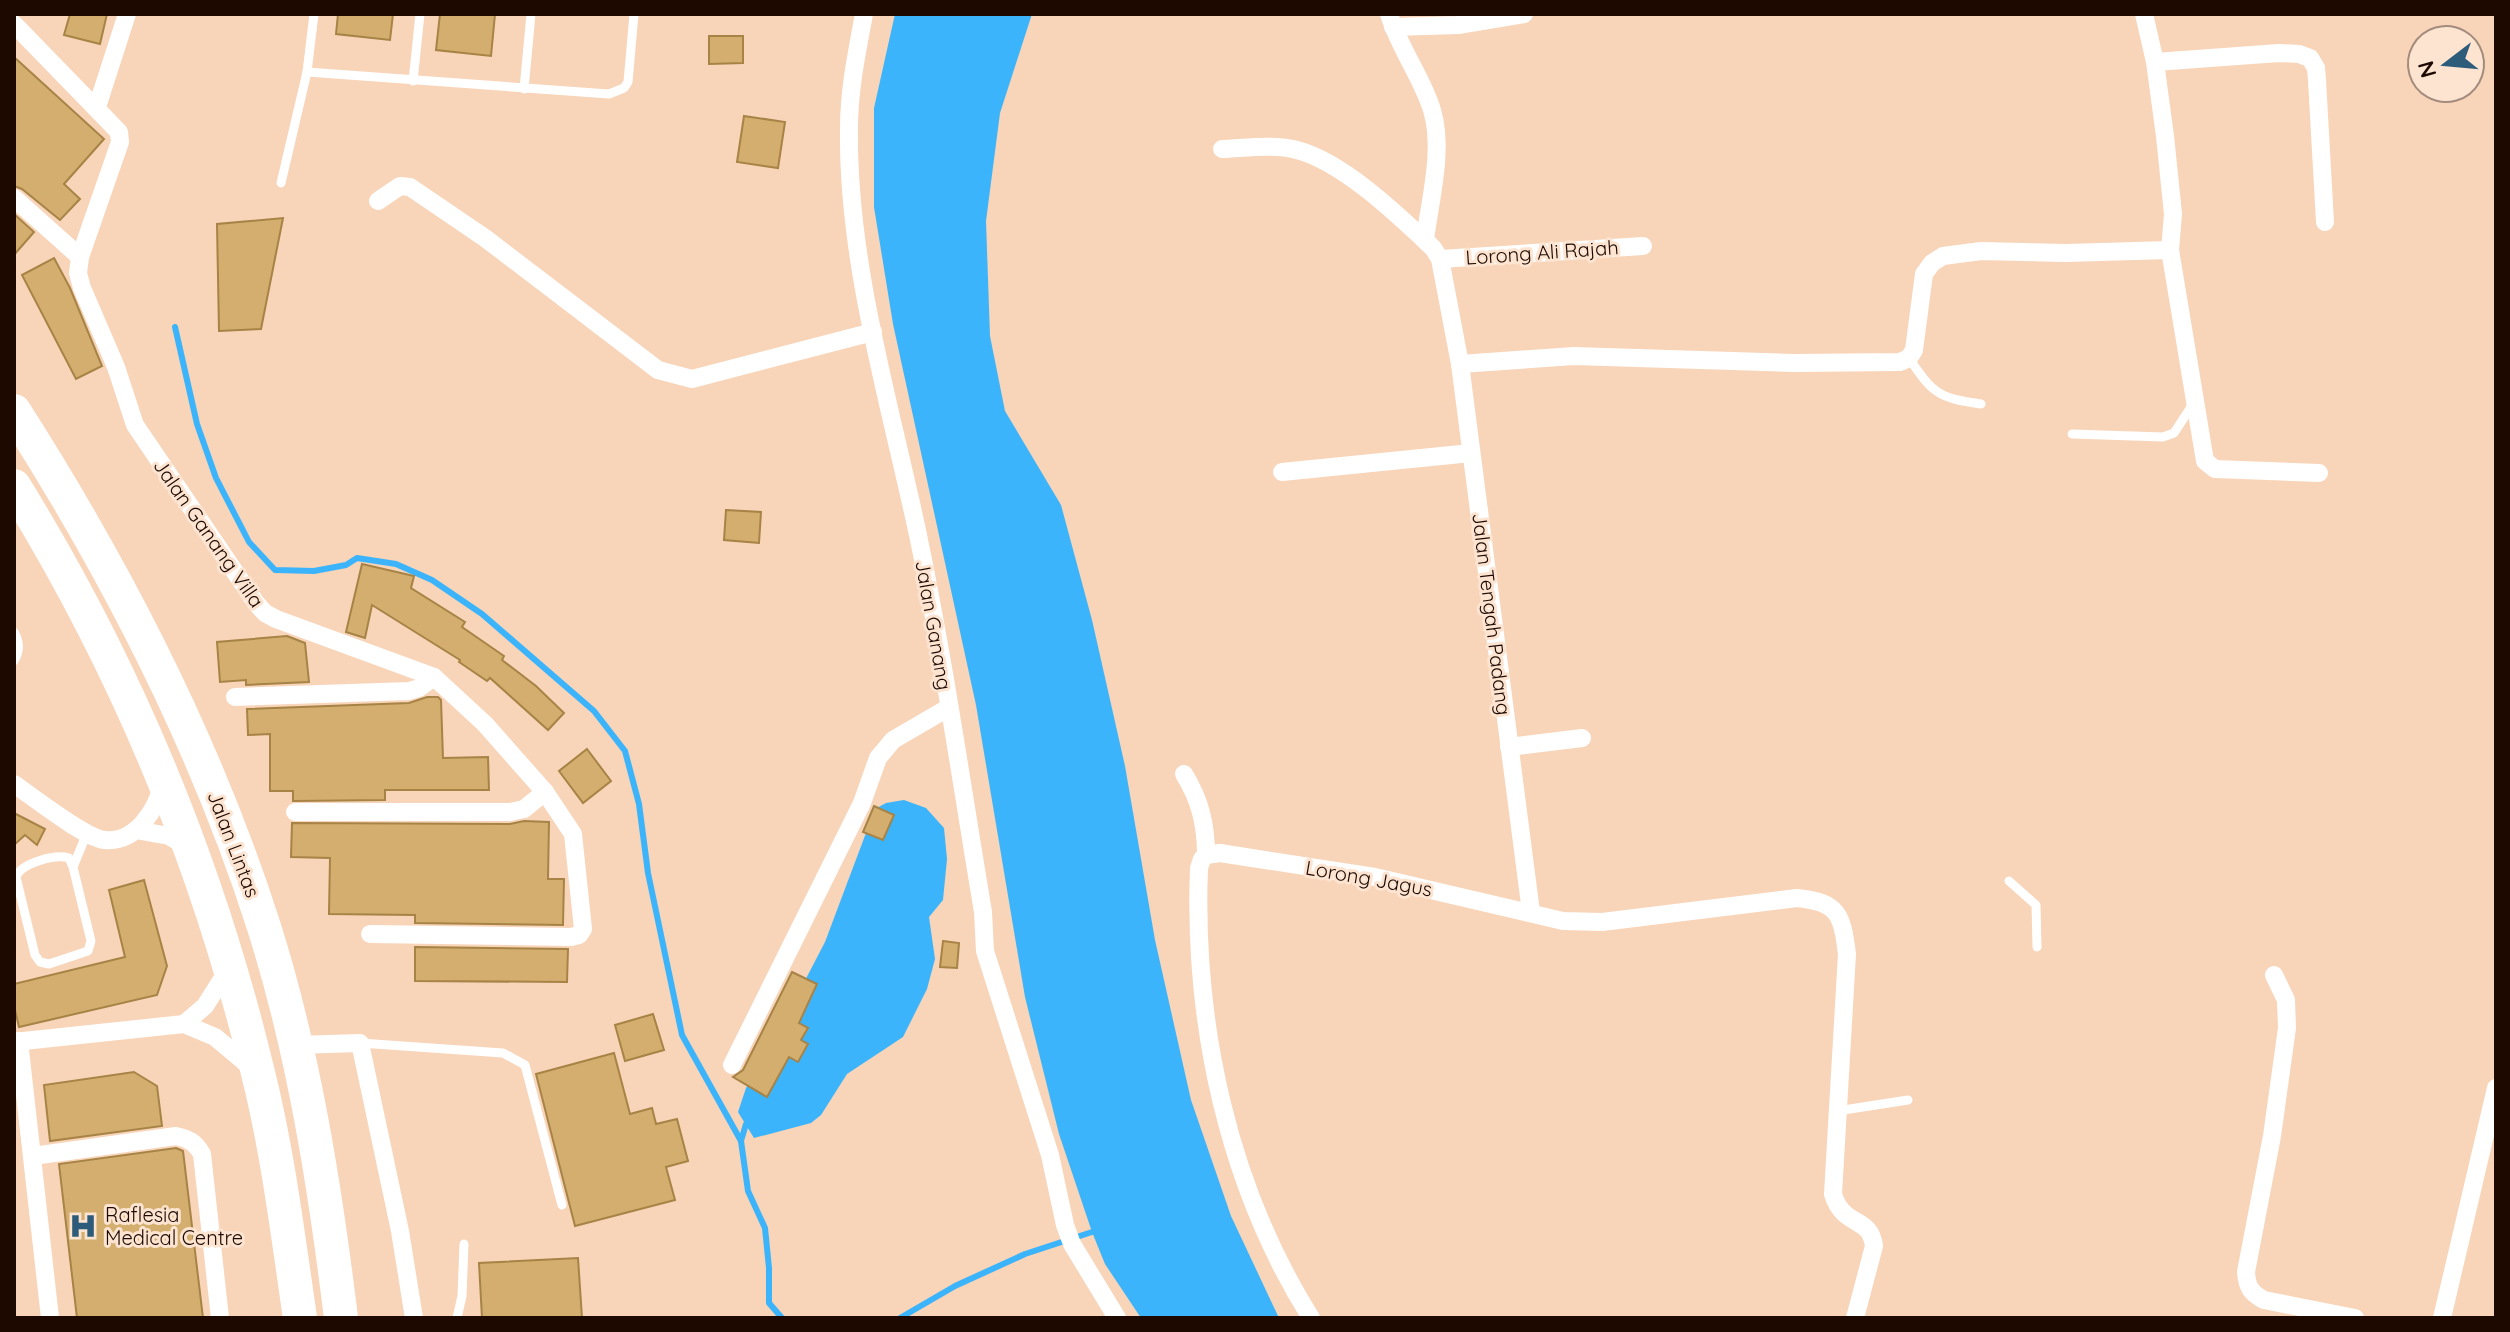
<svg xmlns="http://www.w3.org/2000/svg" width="2510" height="1332" viewBox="0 0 2510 1332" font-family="Quicksand,sans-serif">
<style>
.water{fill:#3bb4fb}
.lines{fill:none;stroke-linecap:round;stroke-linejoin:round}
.stream{stroke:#3bb4fb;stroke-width:6}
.building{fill:#d3ae6f;stroke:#a78346;stroke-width:2}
.lane{stroke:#fff;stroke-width:9}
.street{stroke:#fff;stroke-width:18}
.highway{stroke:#fff;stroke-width:34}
.labels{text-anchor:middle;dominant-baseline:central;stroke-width:6;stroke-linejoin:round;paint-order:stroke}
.street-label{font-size:20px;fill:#1d0900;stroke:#fce4d1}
.poi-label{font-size:20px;fill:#1d0900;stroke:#fce4d1;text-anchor:start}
</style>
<rect width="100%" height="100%" fill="#f8d4b8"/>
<!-- water -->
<g class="water">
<path d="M895 14H1032L1000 113 986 221 990 336 1005 411 1061 505 1092 620 1125 766 1155 940 1191 1100 1231 1216 1279 1318H1141L1105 1264 1092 1232 1059 1134 1025 997 976 705 893 324 874 207V108Z"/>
<path d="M904 800 926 808 944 828 947 859 943 900 929 917 935 959 927 989 903 1037 847 1074 821 1115 811 1123 754 1138 738 1112 746 1088 771 1046 825 942 875 809 886 803Z"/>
</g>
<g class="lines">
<!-- stream -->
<g class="stream">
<path d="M175 327 197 424 216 478 249 542 275 570 314 571 346 565 357 558 396 564 432 580 482 614 594 711 625 751 639 804 648 873 682 1035 741 1141"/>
<path d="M746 1124 741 1141 748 1191 765 1228 769 1268V1303L782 1318"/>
<path d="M900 1318 955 1286 1025 1254 1092 1232"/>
</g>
</g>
<!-- building -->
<g class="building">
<path d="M70 14H107L100 44 64 35Z"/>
<path d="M338 14H393L390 40 336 34Z"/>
<path d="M440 14H495L491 56 436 50Z"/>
<path d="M709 36H743V63L709 64Z"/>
<path d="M14 57 104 139 64 184 80 199 60 220 22 189 14 186Z"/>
<path d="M744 116 785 122 778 168 737 162Z"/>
<path d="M14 214 34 232 14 255Z"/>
<path d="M283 218 261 329 219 331 217 224Z"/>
<path d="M54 258 70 288 102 366 76 379 22 275Z"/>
<path d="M726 510 761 512 759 543 724 540Z"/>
<path d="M362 564 414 576 411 588 465 622 462 627 504 656 502 660 536 686 564 713 548 730 490 678 487 681 459 662 460 660 372 605 365 638 346 632Z"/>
<path d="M287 636 305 643 309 682 246 685V680L220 682 217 642Z"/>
<path d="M427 697H438L441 700 443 758 488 757 489 790H385V800L293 801V791H270V734L248 735 247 709 409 703Z"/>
<path d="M587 749 611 781 583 803 559 771Z"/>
<path d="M874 806 894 815 883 840 863 832Z"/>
<path d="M14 813 45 829 37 845 25 835 14 845Z"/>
<path d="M524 821 549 822 548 879H564L563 925 415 923V915L329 914 330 858 291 857 292 823 510 824Z"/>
<path d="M144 880 167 966 157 995 19 1027 14 1006V984L125 957 109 890Z"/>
<path d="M943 941 959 943 957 968 940 967Z"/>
<path d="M415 947 568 949 567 982 415 981Z"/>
<path d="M792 972 817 984 799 1023 808 1028 801 1040 808 1044 798 1062 789 1057 767 1097 733 1077 743 1070Z"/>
<path d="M653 1014 664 1050 625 1061 615 1025Z"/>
<path d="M614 1053 630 1114 652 1108 656 1124 677 1119 688 1161 666 1167 675 1200 575 1226 536 1074Z"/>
<path d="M134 1072 157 1086 162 1126 50 1141 44 1085Z"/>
<path d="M176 1148 183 1151 203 1318H77L59 1164Z"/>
<path d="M578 1258 582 1318H482L479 1263Z"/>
</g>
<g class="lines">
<!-- lane -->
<g class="lane">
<path d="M307 72 609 94 624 88 628 82 634 14"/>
<path d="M413 81 420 14"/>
<path d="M524 89 531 14"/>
<path d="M281 183 307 72 314 14"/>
<path d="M1909 358C1933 394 1939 398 1981 404"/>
<path d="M2072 434 2163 437 2174 433 2193 404"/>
<path d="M14 632C20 642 20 651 14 661"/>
<path d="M73 867 69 858C55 854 21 863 16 877L35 955 40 962 49 964 88 951 91 941 73 867 87 833"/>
<path d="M2009 881 2036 905 2037 947"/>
<path d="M360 1043 503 1053 525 1065 562 1205"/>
<path d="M1837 1111 1908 1100"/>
<path d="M457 1318 462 1296 464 1244"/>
</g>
<!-- street -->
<g class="street">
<path d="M864 14C857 52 849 89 849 128 847 263 890 403 918 535 944 660 962 787 983 912L985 951 1050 1155 1065 1225 1072 1244 1117 1318"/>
<path d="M1389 14C1399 48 1422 77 1432 110 1444 150 1430 199 1425 240"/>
<path d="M2144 14 2155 62 2165 136 2173 214 2170 250 2205 461 2215 469 2319 473"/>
<path d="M14 24 119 132 120 142 80 257 78 273 82 288 116 367 135 425 256 603 265 613 276 619 434 677 485 724 545 792 573 834 583 929 579 935 571 937 370 934"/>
<path d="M1393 27 1458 25 1524 14"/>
<path d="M2155 62 2279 53 2299 54 2310 58 2316 68 2317 80 2325 222"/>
<path d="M97 107 127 14"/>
<path d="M1222 149C1247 148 1273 144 1297 150 1343 162 1398 215 1433 248L1440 259 1460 364 1531 912"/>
<path d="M14 198 80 257"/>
<path d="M378 201 400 186 410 187 485 238 658 370 692 379 873 332"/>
<path d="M1440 259 1643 246"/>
<path d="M1460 364 1574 356 1794 363 1900 362 1909 358 1914 350 1924 274 1932 263 1943 256 1981 251 2066 253 2170 250"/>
<path d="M1282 472 1471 453"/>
<path d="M235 697 409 691 419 688 434 677"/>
<path d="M1509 747 1582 738"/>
<path d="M1184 774C1200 800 1206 824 1206 855"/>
<path d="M14 784C33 797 86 839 105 840 137 843 157 808 163 783"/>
<path d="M295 812H510L524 809 545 792"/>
<path d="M136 830 169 836 186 846"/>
<path d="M1206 855 1220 853 1375 877 1563 921 1602 922 1797 898C1839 902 1842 915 1847 954L1833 1194C1843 1228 1870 1215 1874 1246L1855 1318"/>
<path d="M1206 855 1202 859 1199 868C1193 1024 1228 1186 1311 1318"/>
<path d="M2274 975 2286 1000 2287 1028 2272 1136 2246 1272C2247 1287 2251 1293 2264 1300L2355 1318"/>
<path d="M184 1024 205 1006 229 968"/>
<path d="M19 1041 50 1318"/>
<path d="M14 1042 184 1024 215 1037 252 1068"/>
<path d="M296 1045 360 1043 400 1231 414 1318"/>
<path d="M732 1065 862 803 878 758 893 740 948 708"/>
<path d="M33 1156 176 1136C189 1139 195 1142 202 1154L220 1318"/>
<path d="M2442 1318 2496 1088"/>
</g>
<!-- highway -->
<g class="highway">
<path d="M14 411C117 572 206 745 264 927 304 1053 325 1187 341 1318"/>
<path d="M14 486C126 667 208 865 258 1073 278 1153 288 1236 300 1318"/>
</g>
</g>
<!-- icons -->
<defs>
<g id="hospital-bare" transform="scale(2.16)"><path d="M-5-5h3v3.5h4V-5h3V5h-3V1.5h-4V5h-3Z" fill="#2d5c7a" stroke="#fce4d1" stroke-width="2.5" paint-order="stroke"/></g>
</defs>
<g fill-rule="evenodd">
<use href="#hospital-bare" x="83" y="1226"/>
</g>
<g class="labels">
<!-- street labels -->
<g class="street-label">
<text transform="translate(1542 252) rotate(-4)">Lorong Ali Rajah</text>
<text transform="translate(209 533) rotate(55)">Jalan Ganang Villa</text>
<text transform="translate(1492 614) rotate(83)">Jalan Tengah Padang</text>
<text transform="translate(934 625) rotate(80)">Jalan Ganang</text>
<text transform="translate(234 844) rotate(69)">Jalan Lintas</text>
<text transform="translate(1369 878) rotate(10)">Lorong Jagus</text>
</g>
<!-- poi labels -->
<g class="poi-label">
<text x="105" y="1214">Raflesia<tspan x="105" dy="23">Medical Centre</tspan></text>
</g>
</g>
<!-- border -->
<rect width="2510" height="1332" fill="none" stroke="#1d0900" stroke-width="32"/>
<!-- north arrow -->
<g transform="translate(2446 64) rotate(254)"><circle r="38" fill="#fce4d1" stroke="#a38c7d" stroke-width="2"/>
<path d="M0-6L14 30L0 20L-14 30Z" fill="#2d5c7a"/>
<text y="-12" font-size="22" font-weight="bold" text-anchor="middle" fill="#1d0900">N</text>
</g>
</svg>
